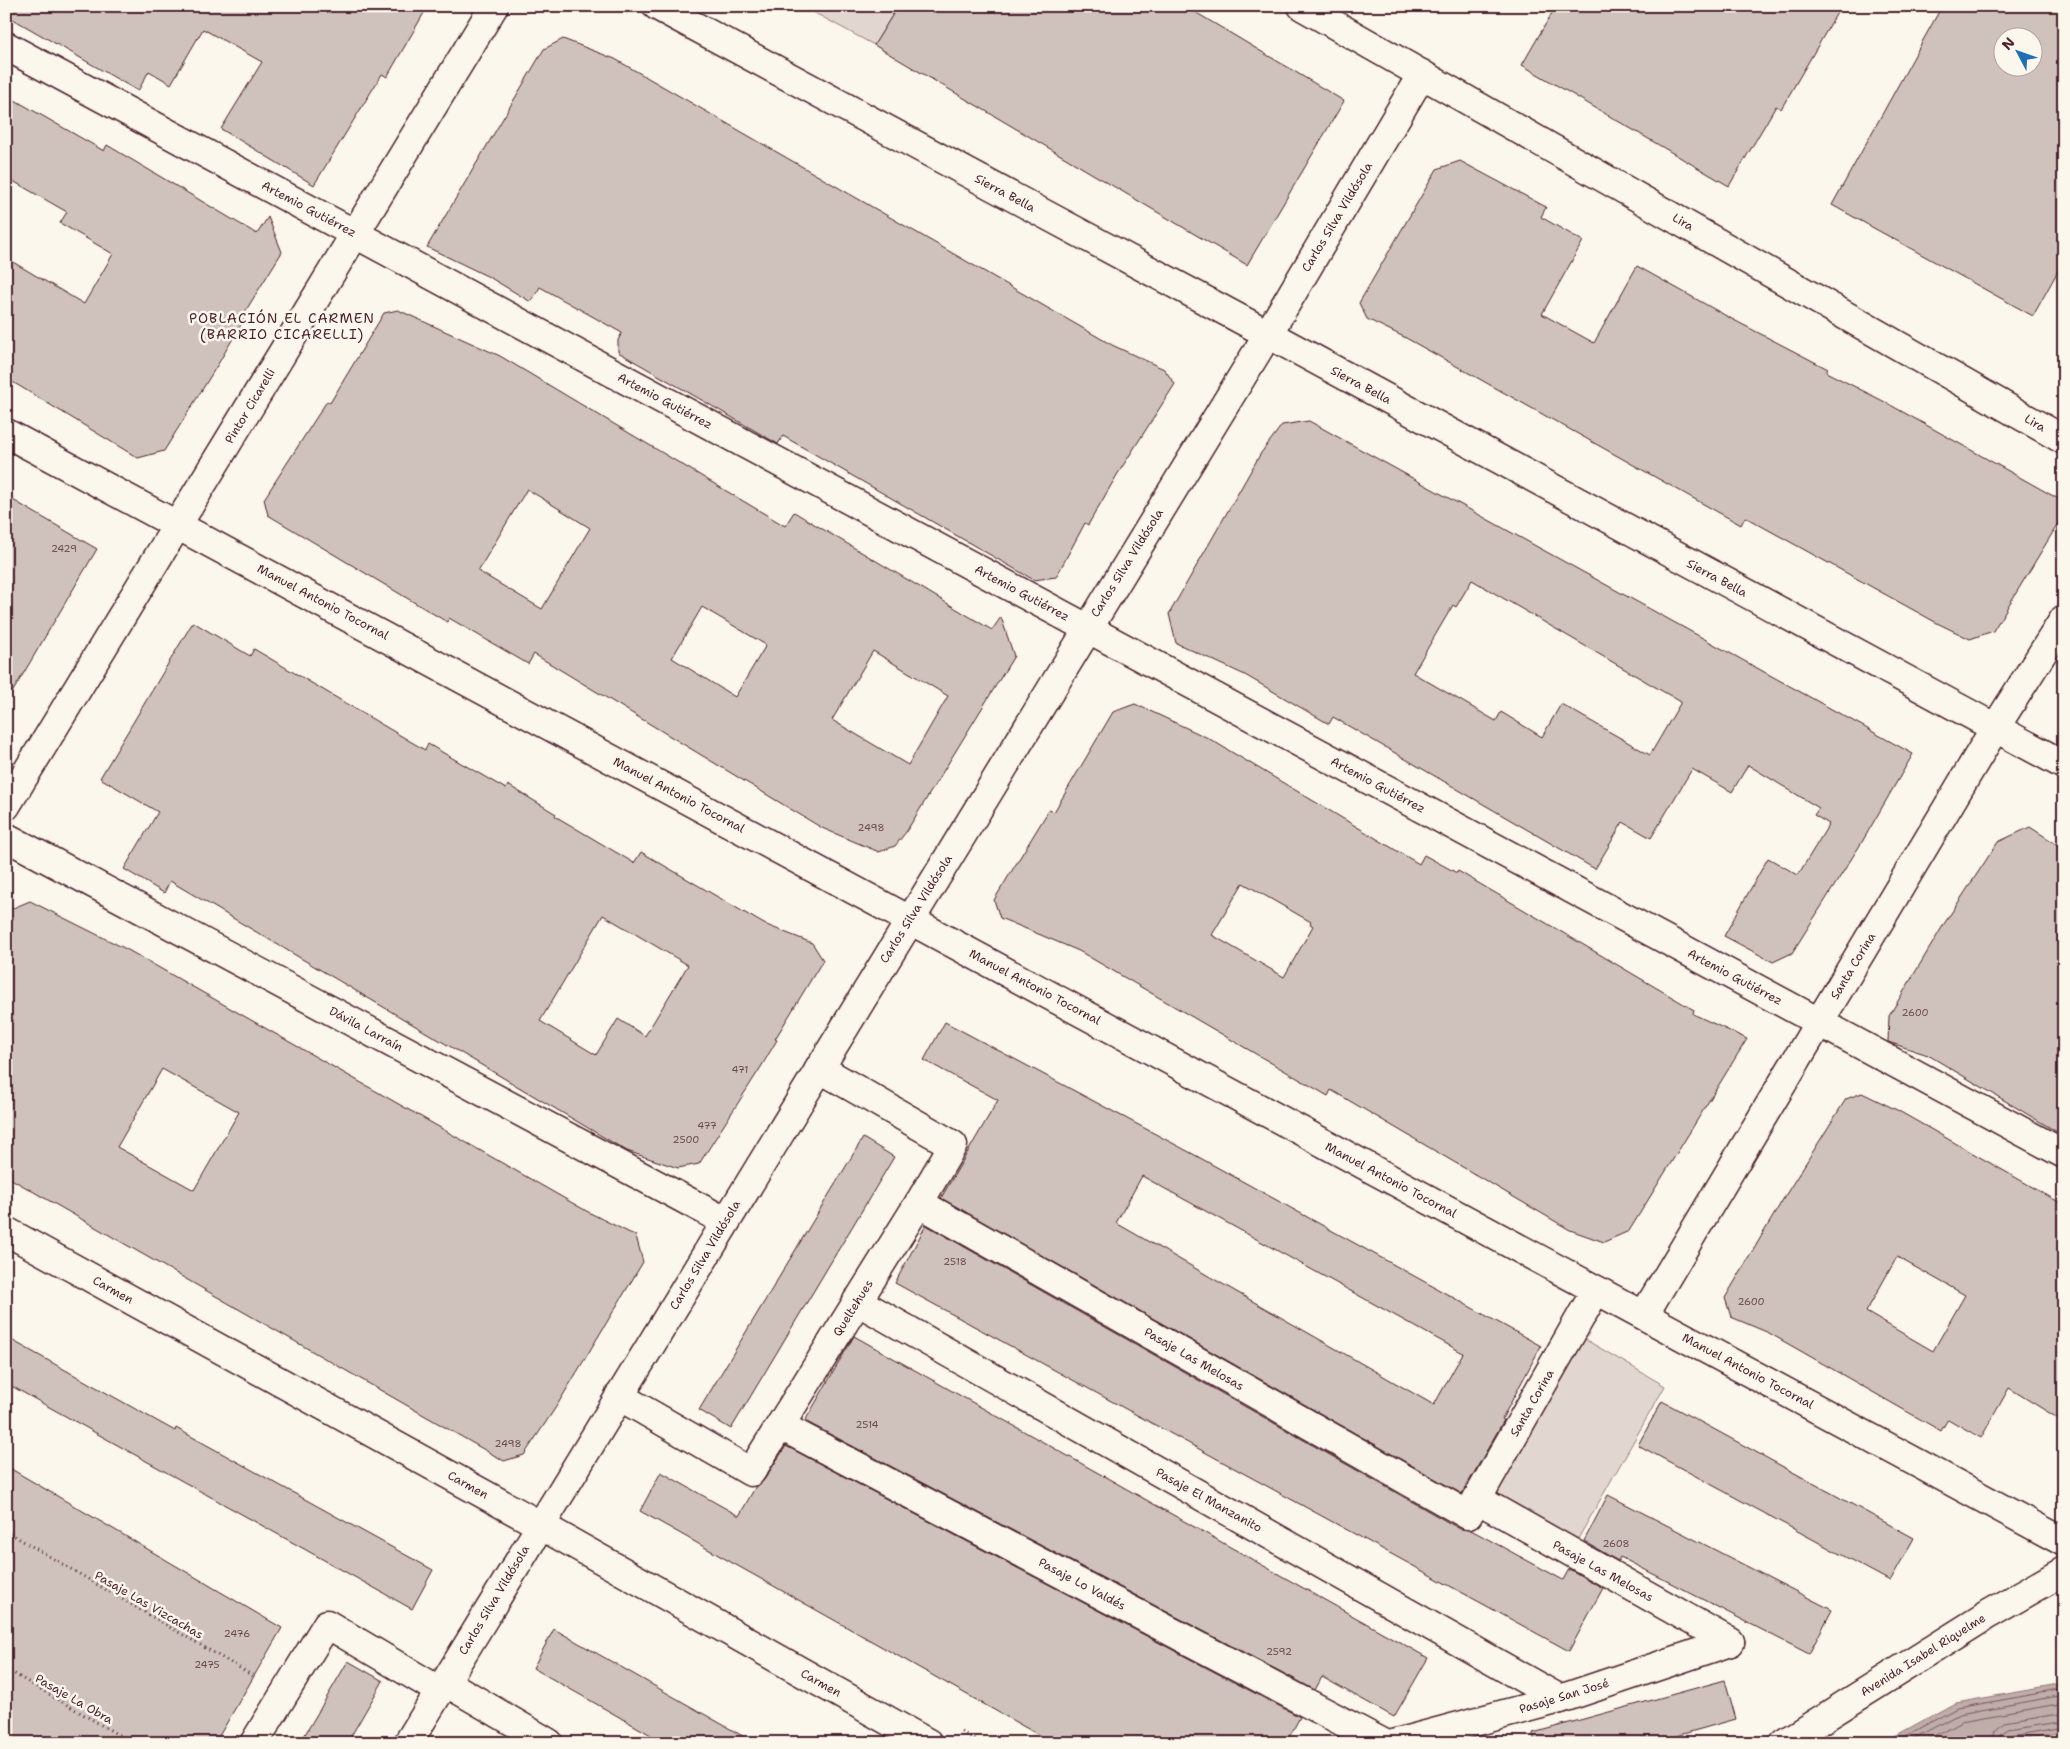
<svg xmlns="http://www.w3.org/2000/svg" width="2070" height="1749" viewBox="0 0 2070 1749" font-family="'Shantell Sans',sans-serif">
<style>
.green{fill:#e2d7d0;stroke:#967b7e}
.water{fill:#bfadaa;stroke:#907477}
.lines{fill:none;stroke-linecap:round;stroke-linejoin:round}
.shore{stroke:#79585e;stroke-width:1}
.building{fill:#cfc2bc;stroke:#4a1f2b;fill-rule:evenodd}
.street-casing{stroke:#4a1f2b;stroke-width:31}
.secondary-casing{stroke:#4a1f2b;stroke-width:31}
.primary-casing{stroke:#4a1f2b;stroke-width:31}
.path{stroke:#4a1f2b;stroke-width:3;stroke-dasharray:1 4;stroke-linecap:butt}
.street{stroke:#fbf7ec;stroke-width:28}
.secondary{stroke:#fbf7ec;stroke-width:28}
.primary{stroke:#fbf7ec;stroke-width:28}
.labels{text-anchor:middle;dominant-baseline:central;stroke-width:5;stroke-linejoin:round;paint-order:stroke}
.number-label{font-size:10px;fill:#6b484f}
.street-label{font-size:12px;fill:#4a1f2b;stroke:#fbf7ec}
.neighbourhood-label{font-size:14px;letter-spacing:1px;fill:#4a1f2b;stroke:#fbf7ec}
</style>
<rect width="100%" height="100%" fill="#fbf7ec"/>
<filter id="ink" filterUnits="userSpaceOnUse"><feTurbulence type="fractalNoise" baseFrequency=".02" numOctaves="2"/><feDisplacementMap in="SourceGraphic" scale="10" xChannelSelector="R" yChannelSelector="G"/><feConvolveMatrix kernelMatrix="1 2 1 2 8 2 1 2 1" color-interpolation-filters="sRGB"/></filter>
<g filter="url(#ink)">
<!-- green -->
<g class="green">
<path d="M802 6H898L874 45Z"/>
<path d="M1569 1330 1665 1386 1575 1544 1478 1489Z"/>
</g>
<!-- water -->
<path class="water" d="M2064 1684V1732L1996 1743H1882L1955 1703Z"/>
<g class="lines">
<!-- shore -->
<g class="shore">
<path d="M1892 1743 1957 1708 2064 1689"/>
<path d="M1905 1743 1959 1714 2064 1695"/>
<path d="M1921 1743 1961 1721 2064 1703"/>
<path d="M1992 1743 1995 1731 2004 1723 2064 1713"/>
<path d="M1999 1743 2001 1735 2008 1730 2064 1721"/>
<path d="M2005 1743 2006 1738 2010 1736 2064 1727"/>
</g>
</g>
<!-- building -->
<g class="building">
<path d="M6 6H428L387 77 382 74 314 185 221 129 262 62 203 29 171 84 149 71 138 91 6 15Z"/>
<path d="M898 6H1185L1344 101 1247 265 874 45Z"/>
<path d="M1556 6H1841L1781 109 1776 106 1729 186 1522 65Z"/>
<path d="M1942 6H2064V260L2033 316 1832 205ZM2002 38H2032V68H2002Z"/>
<path d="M563 39 615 59 1112 345 1164 369 1175 384 1117 475 1088 525 1085 523 1056 577 1034 580 783 436 778 444 759 433 618 352V340L622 333 540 287 531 302 489 277 427 247 544 49Z"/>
<path d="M6 95 104 151 107 145 257 234 268 217 282 252 243 315 246 316 218 364 164 451 138 458 6 378V258L84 304 113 254 60 223 67 212 6 177Z"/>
<path d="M1460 161 1546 207 1541 217 1583 241 1542 314 1594 343 1637 266 1730 318 1828 369 1826 372 1885 402 2064 502V514L1993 631 1970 639 1937 623 1745 517 1741 525 1406 338 1367 319 1359 303 1437 169Z"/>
<path d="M398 310 500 356 785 526 794 512 992 630 1001 617 1014 656 906 832 895 846 879 852 822 828 534 654 528 664 449 618 447 622 268 515 264 499 327 401 330 403 384 313ZM527 489 590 528 542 609 478 571ZM702 607 766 645 735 697 672 658ZM873 651 948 696 908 765 832 720Z"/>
<path d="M1309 421 1913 754 1862 842 1792 953 1773 962 1724 936 1768 858 1798 875 1829 824 1814 815 1819 808 1748 765 1732 792 1692 769 1651 838 1623 822 1595 869 1333 717 1329 724 1245 675 1176 643 1169 614 1261 453 1282 425ZM1472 580 1681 702 1650 755 1561 704 1542 737 1501 712 1496 721 1413 673 1453 605 1456 607Z"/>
<path d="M6 496 97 549 6 703Z"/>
<path d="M193 622 250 656 254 649 425 750 428 744 506 789 508 785 556 814 555 816 634 863 641 852 764 924 812 943 823 960 775 1039 777 1040 761 1067 699 1164 678 1168 627 1151 170 881 164 893 124 869 158 812 100 778ZM603 915 688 965 645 1036 618 1019 596 1055 540 1021Z"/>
<path d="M1135 704 1208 738 1419 864 1424 855 1457 873 1458 871 1694 1010 1693 1014 1747 1039 1629 1231 1604 1242 1570 1230 1331 1090 1328 1096 1079 951 1000 918 994 900 1049 810 1054 812 1113 712ZM1243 883 1311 922 1310 924 1313 926 1284 977 1212 935Z"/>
<path d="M2030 827 2064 849V1136L1928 1055 1888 1042 1889 1016 1944 924 1998 842Z"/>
<path d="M30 901 128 950 590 1213 636 1236 643 1262 556 1407 524 1455 504 1461 6 1176V911ZM162 1069 239 1112 194 1190 117 1147Z"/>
<path d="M945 1022 1193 1154 1541 1346 1502 1419 1504 1420 1462 1494 941 1198 998 1100 924 1060ZM1142 1176 1463 1353 1434 1405 1116 1223Z"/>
<path d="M1862 1093 1897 1110 2064 1205V1422L2009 1388 1981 1438 1948 1419 1941 1431 1769 1333 1731 1317 1725 1298 1785 1196 1846 1099ZM1897 1257 1965 1295 1933 1351 1866 1312Z"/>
<path d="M863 1138 894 1157 731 1429 699 1410Z"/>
<path d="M926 1225 1460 1529 1471 1530 1563 1580 1569 1569 1603 1588 1569 1651 895 1283Z"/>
<path d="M854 1336 1428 1658 1394 1717 1322 1677 1315 1690 805 1421Z"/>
<path d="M6 1337 175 1431 176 1428 433 1570 412 1609 6 1383Z"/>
<path d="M1662 1401 1914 1538 1890 1581 1638 1445Z"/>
<path d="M786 1446 1300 1717 1286 1743H1053L640 1511 661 1472 739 1516 756 1486 764 1480Z"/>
<path d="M6 1466 282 1628 215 1743H6Z"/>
<path d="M1608 1495 1832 1610 1809 1654 1620 1557 1618 1561 1584 1541Z"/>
<path d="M554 1629 755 1743H665L533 1668Z"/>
<path d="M348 1661 383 1681 347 1743H300Z"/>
<path d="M1725 1680 1736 1719 1651 1743H1535L1533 1733Z"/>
</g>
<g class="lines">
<!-- street casing -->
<g class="street-casing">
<g id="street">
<path d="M1302 6 2064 440"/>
<path d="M6 46 2064 1154"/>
<path d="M1268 334 1422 74"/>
<path d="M6 433 2064 1542"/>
<path d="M6 837 725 1221"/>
<path d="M919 1203 1468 1515 1596 1290"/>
<path d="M857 1301 1560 1699"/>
<path d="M1644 1315 1995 728 2064 619"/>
<path d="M619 1396 751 1472 919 1203 953 1145 819 1068"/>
<path d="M781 1426 1383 1743"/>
<path d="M1477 1499 1730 1642"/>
<path d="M445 1682 549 1743"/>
<path d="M254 1743 327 1624 440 1691"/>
<path d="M1396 1743 1560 1699 1730 1642"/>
</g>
</g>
<!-- secondary casing -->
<g class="secondary-casing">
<g id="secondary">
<path d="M657 6 1268 334 2064 765"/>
<path d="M6 806 494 6"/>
<path d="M6 1231 540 1525 928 1743"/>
<path d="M408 1743 1268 334"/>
</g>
</g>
<!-- primary casing -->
<g class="primary-casing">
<path id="primary" d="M1784 1743 1989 1614 2064 1571"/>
</g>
<!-- path -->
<g class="path">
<path d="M6 1531 255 1677"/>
<path d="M6 1669 132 1743"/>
<path d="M961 1732 981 1743"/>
</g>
<!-- street -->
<use href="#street" class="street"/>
<!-- secondary -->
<use href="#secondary" class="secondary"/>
<!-- primary -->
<use href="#primary" class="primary"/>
</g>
</g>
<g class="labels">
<!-- number labels -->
<g class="number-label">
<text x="64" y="548">2429</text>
<text x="871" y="827">2498</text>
<text x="1915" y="1012">2600</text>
<text x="740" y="1069">471</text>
<text x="707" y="1125">477</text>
<text x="686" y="1139">2500</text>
<text x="955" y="1261">2518</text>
<text x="1751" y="1301">2600</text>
<text x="867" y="1424">2514</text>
<text x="508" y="1443">2498</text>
<text x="1616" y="1543">2608</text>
<text x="237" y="1633">2476</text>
<text x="1279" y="1651">2592</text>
<text x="207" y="1664">2475</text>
</g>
<!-- street labels -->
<g class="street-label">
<text transform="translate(1005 193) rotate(28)">Sierra Bella</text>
<text transform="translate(309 209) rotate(28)">Artemio Gutiérrez</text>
<text transform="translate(1337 217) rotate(-59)">Carlos Silva Vildósola</text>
<text transform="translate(1683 222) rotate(30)">Lira</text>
<text transform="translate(1361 385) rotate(28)">Sierra Bella</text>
<text transform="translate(665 401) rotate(28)">Artemio Gutiérrez</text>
<text transform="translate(250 406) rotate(-59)">Pintor Cicarelli</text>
<text transform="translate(2035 423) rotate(30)">Lira</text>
<text transform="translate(1127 563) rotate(-58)">Carlos Silva Vildósola</text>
<text transform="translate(1717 578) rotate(28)">Sierra Bella</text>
<text transform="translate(1022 593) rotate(28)">Artemio Gutiérrez</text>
<text transform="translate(323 602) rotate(28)">Manuel Antonio Tocornal</text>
<text transform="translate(1378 785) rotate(28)">Artemio Gutiérrez</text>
<text transform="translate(679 795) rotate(28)">Manuel Antonio Tocornal</text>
<text transform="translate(916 909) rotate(-58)">Carlos Silva Vildósola</text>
<text transform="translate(1853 966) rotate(-59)">Santa Corina</text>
<text transform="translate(1735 977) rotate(28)">Artemio Gutiérrez</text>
<text transform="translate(1035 987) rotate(28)">Manuel Antonio Tocornal</text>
<text transform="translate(366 1029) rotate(28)">Dávila Larraín</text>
<text transform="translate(1391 1180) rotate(28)">Manuel Antonio Tocornal</text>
<text transform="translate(705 1255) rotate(-59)">Carlos Silva Vildósola</text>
<text transform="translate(113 1290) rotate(29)">Carmen</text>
<text transform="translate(853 1308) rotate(-58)">Queltehues</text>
<text transform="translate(1194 1359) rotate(30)">Pasaje Las Melosas</text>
<text transform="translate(1748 1371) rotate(28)">Manuel Antonio Tocornal</text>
<text transform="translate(1532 1403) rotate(-60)">Santa Corina</text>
<text transform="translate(468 1485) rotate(29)">Carmen</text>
<text transform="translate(1209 1500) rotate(29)">Pasaje El Manzanito</text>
<text transform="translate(1603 1571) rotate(29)">Pasaje Las Melosas</text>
<text transform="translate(1082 1584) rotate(28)">Pasaje Lo Valdés</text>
<text transform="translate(494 1600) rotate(-59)">Carlos Silva Vildósola</text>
<text transform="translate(149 1605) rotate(30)">Pasaje Las Vizcachas</text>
<text transform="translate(1923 1655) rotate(-32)">Avenida Isabel Riquelme</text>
<text transform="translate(821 1683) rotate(29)">Carmen</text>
<text transform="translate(1564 1696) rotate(-17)">Pasaje San José</text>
<text transform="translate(74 1699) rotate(30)">Pasaje La Obra</text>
</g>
<!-- neighbourhood labels -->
<g class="neighbourhood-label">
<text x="282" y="318">POBLACIÓN EL CARMEN<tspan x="282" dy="16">(BARRIO CICARELLI)</tspan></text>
</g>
</g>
<!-- margin -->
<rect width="2070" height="1749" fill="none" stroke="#fbf7ec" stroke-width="25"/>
<rect x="12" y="12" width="2045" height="1724" fill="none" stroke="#4a1f2b" stroke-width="2" filter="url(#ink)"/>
<!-- north arrow -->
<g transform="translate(2018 52) rotate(311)"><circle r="24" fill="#fbf7ec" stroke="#b4a19f"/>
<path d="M0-4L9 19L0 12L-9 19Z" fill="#1f6fb2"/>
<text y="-8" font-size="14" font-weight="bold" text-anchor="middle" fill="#4a1f2b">N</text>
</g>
</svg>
